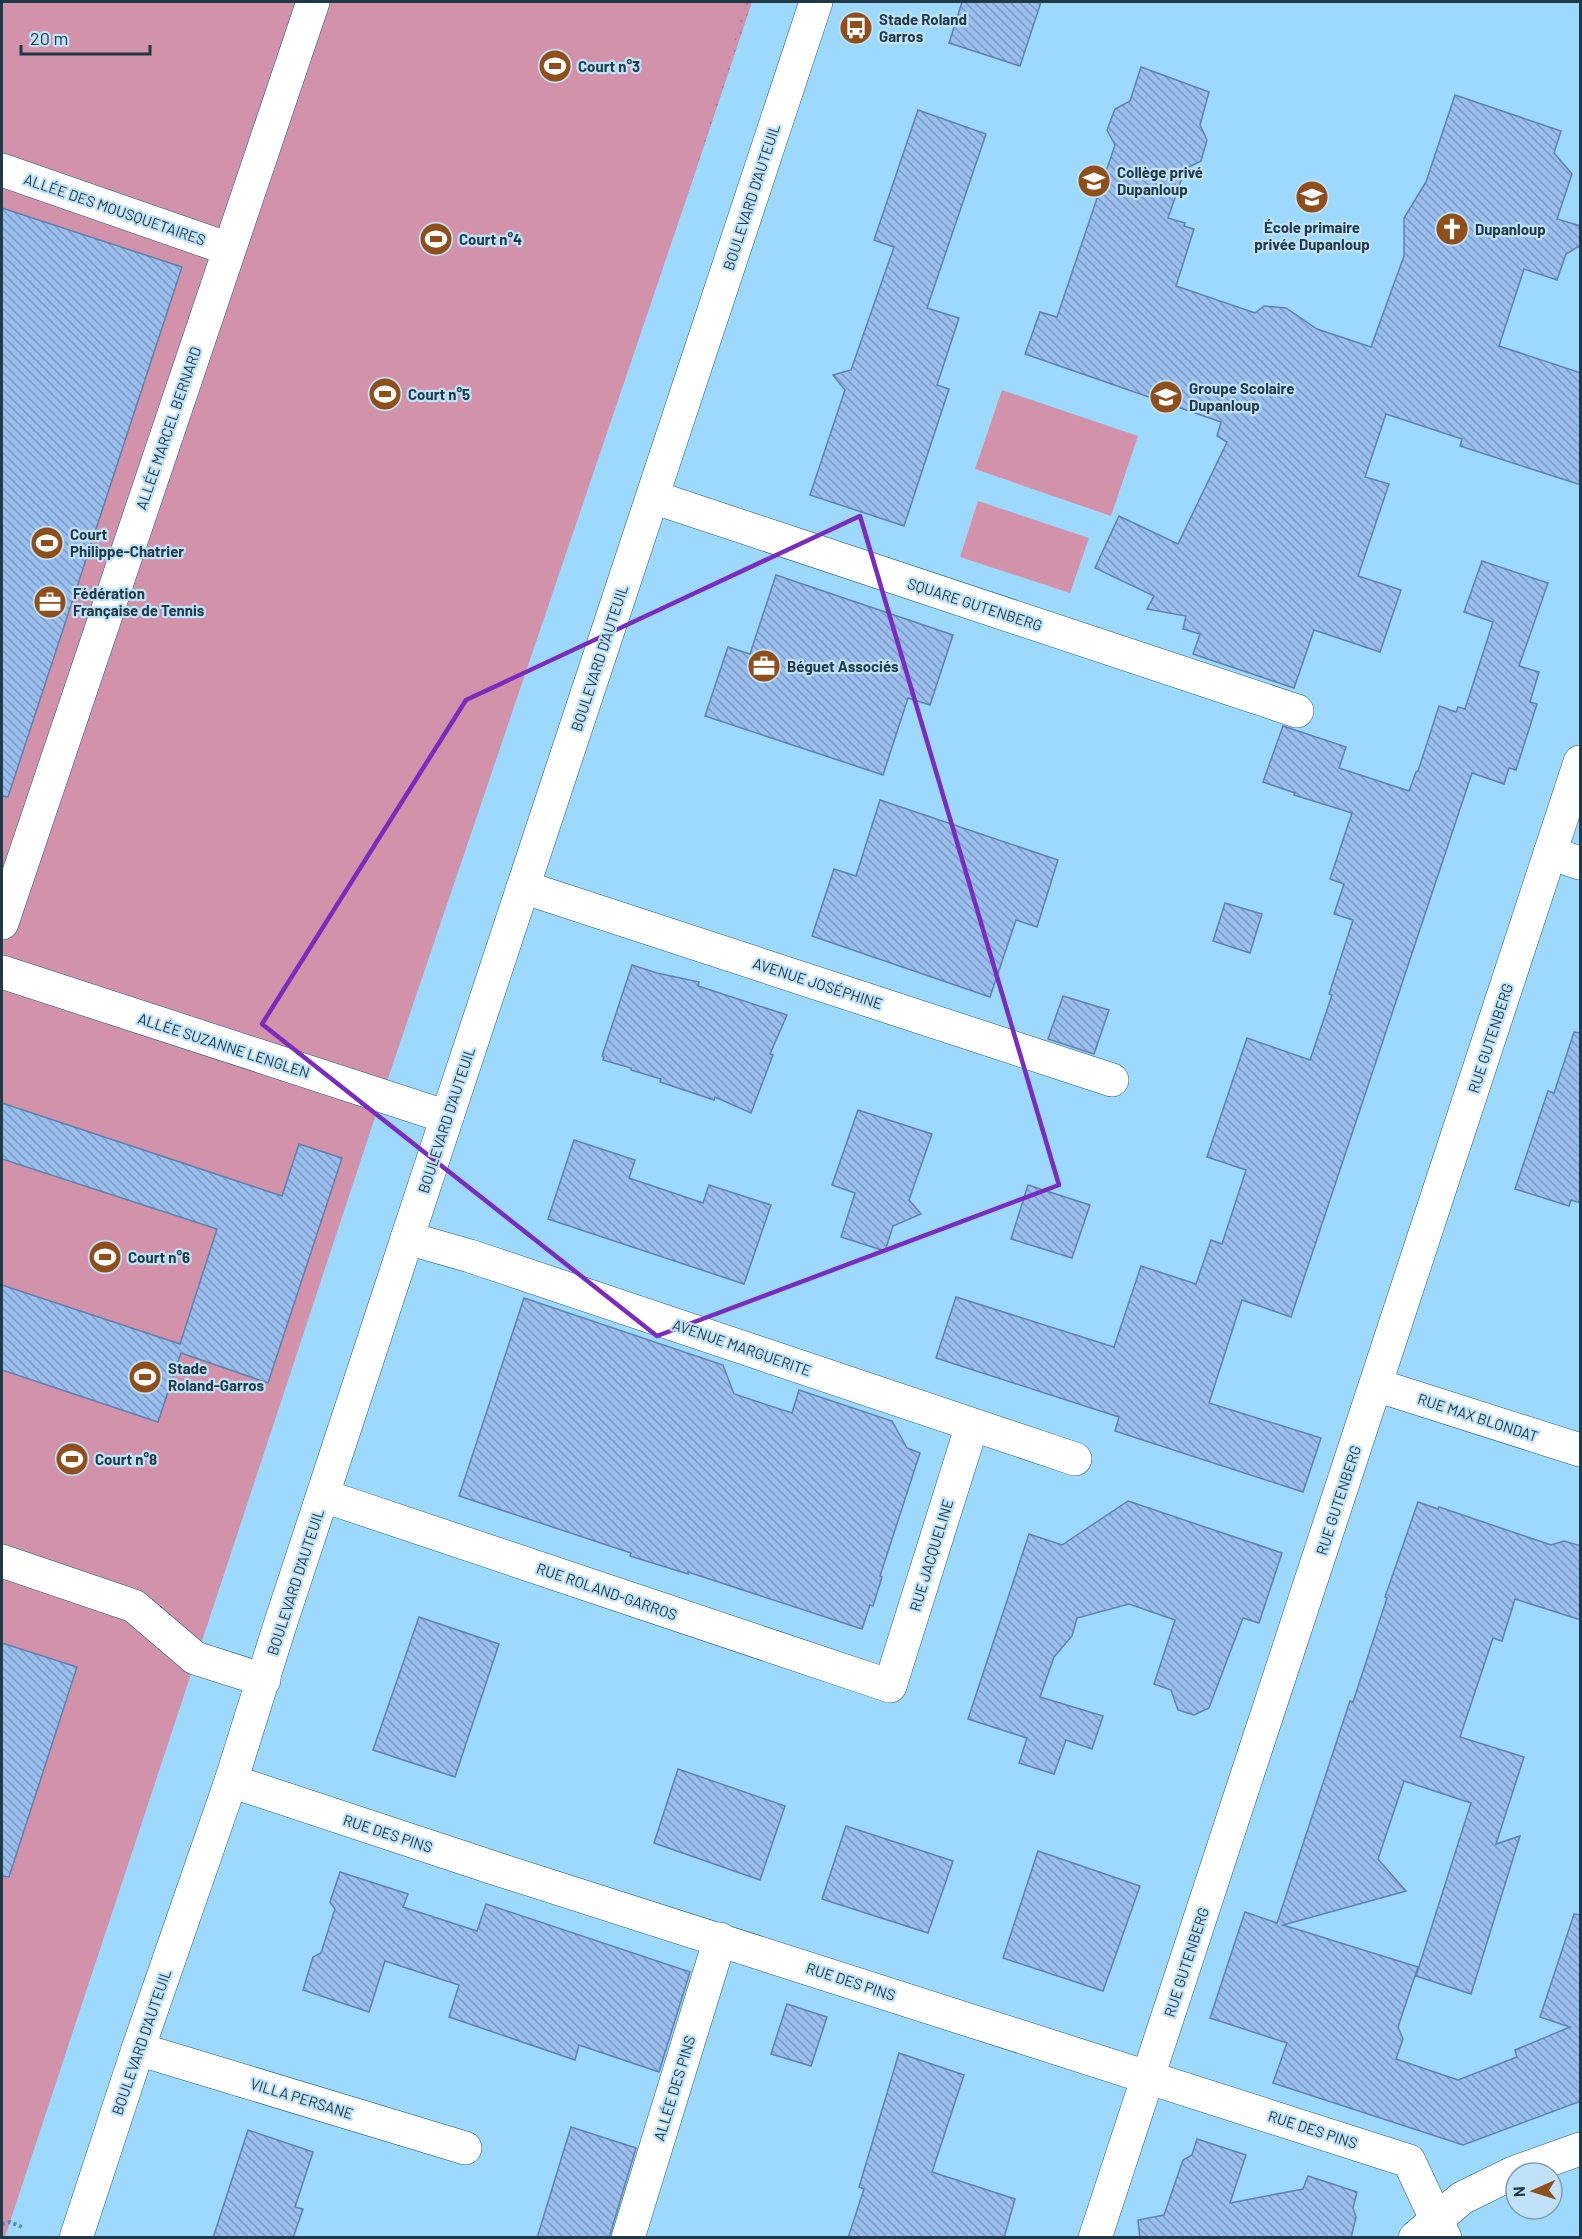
<svg xmlns="http://www.w3.org/2000/svg" width="1582" height="2239" viewBox="0 0 1582 2239" font-family="Barlow,sans-serif">
<style>
.grass{fill:url(#grass-dots)}
.pitch{fill:#d292aa}
.building{fill:url(#building-back-hatch);stroke:#5f81ad;stroke-width:1.5}
.lines{fill:none;stroke-linecap:round;stroke-linejoin:round}
.minor-casing{stroke:#1d5978;stroke-width:34}
.path{stroke:#618ca5;stroke-width:4;stroke-dasharray:3 3;stroke-linecap:butt}
.minor{stroke:#fff;stroke-width:33}
.marked{fill:none;stroke:#7b2cbf;stroke-width:4.5;stroke-linejoin:round}
.labels{text-anchor:middle;dominant-baseline:central;stroke-width:4.5;stroke-linejoin:round;paint-order:stroke}
.poi-label{font-size:15px;font-weight:bold;fill:#203947;stroke:#c0e2f8;text-anchor:start}
.street-label{font-size:15px;fill:#203947;stroke:#c0e2f8}
</style>
<defs>
<pattern id="grass-dots" width="8" height="8" patternUnits="userSpaceOnUse" patternTransform="scale(1.5)"><rect width="8" height="8" fill="#d292aa"/><path d="M2 2h.1M6 6h.1" fill="none" stroke="#aa788c" stroke-width="1.8" stroke-linecap="round"/></pattern>
<pattern id="building-back-hatch" width="6" height="6" patternUnits="userSpaceOnUse" patternTransform="scale(1.5)"><rect width="6" height="6" fill="#9abeee"/><path d="M-1 5l2 2M0 0l6 6M5-1l2 2" fill="none" stroke="#7d9bc3"/></pattern>
</defs>
<rect width="100%" height="100%" fill="#9dd9fc"/>
<!-- grass -->
<path class="grass" d="M739 2H752L687 197Z"/>
<!-- pitch -->
<g class="pitch">
<path d="M2 2H746L687 197 382 1096 5 2237 2 2238Z"/>
<path d="M1002 390 1138 436 1111 516 975 469Z"/>
<path d="M978 501 1089 538 1070 593 960 557Z"/>
</g>
<!-- building -->
<g class="building">
<path d="M962 2H1041L1020 66 949 43Z"/>
<path d="M1141 67 1209 92 1200 125 1207 140 1201 161 1185 169 1168 218 1185 223 1184 226 1194 229 1176 286 1255 313 1264 306 1286 308 1317 329 1371 347 1404 256V218L1426 182 1455 95 1561 131 1554 153 1572 174 1557 219 1581 226V245L1566 254 1557 280 1524 269 1499 346 1581 373V485L1460 446 1462 439 1386 414 1365 477 1389 484 1358 576 1401 590 1380 652 1314 630 1294 688 1193 654 1200 634 1183 629 1186 616 1147 609 1154 596 1095 568 1119 516 1178 544 1227 442 1217 436 1221 422 1025 354 1040 312 1057 317 1115 145 1107 130 1115 109 1130 101Z"/>
<path d="M918 110 986 134 927 308 959 318 937 385 949 389 904 526 810 495 845 390 833 375 851 370 894 247 874 240Z"/>
<path d="M2 208 182 267 8 797 2 796Z"/>
<path d="M1482 561 1548 583 1519 666 1539 672 1530 702 1537 704 1516 770 1509 768 1504 784 1472 773 1291 1317 1242 1300 1209 1403 1321 1438 1303 1492 1115 1431 1119 1417 936 1358 956 1297 1114 1347 1141 1266 1196 1284 1211 1240 1222 1244 1246 1170 1207 1157 1247 1038 1310 1060 1332 995 1329 994 1353 920 1334 914 1344 884 1330 879 1352 813 1294 795 1295 793 1263 782 1283 726 1346 747 1339 768 1409 791 1416 772 1418 771 1439 706 1456 712 1458 707 1465 709 1493 622 1464 612Z"/>
<path d="M776 575 953 635 930 705 908 698 883 775 705 716 728 647 750 654Z"/>
<path d="M880 800 1058 860 1037 927 1016 920 990 997 812 936 834 869 856 876Z"/>
<path d="M1225 903 1262 914 1250 953 1213 941Z"/>
<path d="M632 965 657 973 699 982 698 986 787 1015 770 1054 773 1055 751 1113 715 1097 714 1100 660 1082 661 1079 631 1070V1068L603 1060 604 1057 602 1056Z"/>
<path d="M1063 996 1109 1010 1094 1054 1048 1039Z"/>
<path d="M1574 1032 1581 1033V1203L1571 1200 1569 1206 1515 1189 1548 1091 1554 1093Z"/>
<path d="M2 1103 282 1196 299 1144 342 1158 268 1383 181 1353 158 1422 2 1370V1285L180 1344 217 1229 2 1159Z"/>
<path d="M858 1110 932 1134 909 1200 921 1214 893 1226 885 1251 841 1237 855 1193 832 1185Z"/>
<path d="M574 1140 635 1160 629 1178 703 1203 709 1185 771 1205 744 1284 548 1219Z"/>
<path d="M1028 1185 1090 1205 1072 1258 1011 1239Z"/>
<path d="M524 1298 723 1365 734 1394 792 1413 799 1390 892 1421 907 1448 920 1453 880 1576 882 1577 873 1606 870 1605 862 1629 688 1572V1574L630 1556 631 1553 459 1496Z"/>
<path d="M1128 1501 1282 1553 1259 1623 1243 1618 1209 1708 1194 1715 1178 1710 1171 1690 1154 1684 1175 1620 1129 1604 1077 1618 1072 1636 1054 1657 1040 1697 1103 1716 1092 1749 1066 1740 1054 1774 1019 1763 1027 1738 968 1719 1029 1534 1062 1545Z"/>
<path d="M1418 1502 1438 1509 1439 1507 1551 1545 1564 1541 1581 1546V1620L1515 1599 1502 1641 1493 1638 1460 1737 1524 1757 1496 1844 1520 1836 1471 1994 1416 1976 1471 1803 1404 1781 1378 1859 1406 1891 1283 1925 1418 1967 1398 2027 1403 2039 1396 2059 1458 2080 1517 2057 1515 2050 1570 2027 1540 2017 1574 1914 1581 1915V2101L1463 2145 1273 2083 1287 2043 1210 2018 1245 1912 1277 1923 1350 1701 1353 1702 1387 1598 1385 1597Z"/>
<path d="M419 1617 499 1644 455 1777 373 1750Z"/>
<path d="M2 1643 77 1667 9 1877 2 1876Z"/>
<path d="M678 1769 785 1806 760 1880 654 1843Z"/>
<path d="M846 1826 953 1861 928 1933 822 1899Z"/>
<path d="M1038 1851 1140 1886 1103 1991 1003 1958Z"/>
<path d="M340 1872 408 1894 403 1907 477 1931 486 1904 690 1972 659 2072 579 2045 575 2060 449 2017 459 1985 385 1961 369 2012 303 1990 313 1957 321 1953 335 1909 330 1902Z"/>
<path d="M787 2004 827 2017 811 2066 771 2054Z"/>
<path d="M899 2053 964 2075 932 2172 1015 2199 1004 2238H848L864 2189 859 2187Z"/>
<path d="M571 2127 636 2148 609 2238H537Z"/>
<path d="M248 2130 313 2152 295 2207 303 2209 293 2238H213Z"/>
<path d="M1197 2139 1246 2155 1230 2203 1303 2189 1308 2176 1357 2192 1353 2208 1356 2217 1351 2238H1140L1138 2220 1164 2215 1183 2160 1192 2155Z"/>
</g>
<g class="lines">
<!-- minor casing -->
<g class="minor-casing">
<g id="minor">
<path d="M2 170 229 249"/>
<path d="M653 497 1297 711"/>
<path d="M1550 853 1580 863"/>
<path d="M523 887 1112 1080"/>
<path d="M2 923 313 2"/>
<path d="M2 972 447 1117"/>
<path d="M407 1238 470 1256 1075 1459"/>
<path d="M1376 1385 1580 1450"/>
<path d="M324 1496 890 1686 972 1425"/>
<path d="M2 1561 134 1606 195 1658 264 1680"/>
<path d="M231 1781 494 1868 1409 2161 1445 2238"/>
<path d="M138 2049 465 2148"/>
<path d="M76 2238 138 2049 231 1781 280 1625 447 1117 816 2"/>
<path d="M628 2238 720 1939"/>
<path d="M1095 2238 1580 762"/>
<path d="M1415 2238 1462 2198 1513 2173 1580 2149"/>
</g>
</g>
<!-- path -->
<path class="path" d="M2 2224 10 2222 22 2227"/>
<!-- minor -->
<use href="#minor" class="minor"/>
</g>
<!-- marked area -->
<path class="marked" d="M860 516 1059 1185 657 1336 262 1024 466 700Z"/>
<!-- icons -->
<defs>
<g id="bus-disc" transform="scale(1.725)"><circle r="9.5" fill="#904f1a" stroke="#c0e2f8"/><path d="M-5-6H5V4H4V6H2V4H-2V6H-4V4H-5ZM-3.5-4V0h7V-4ZM-3.5 1.2v1.5H-2V1.2ZM2 1.2v1.5H3.5V1.2Z" fill="#fff"/></g>
<g id="stadium-disc" transform="scale(1.725)"><circle r="9.5" fill="#904f1a" stroke="#c0e2f8"/><path d="M0-5a6.5 5 0 1 0 0 10a6.5 5 0 1 0 0-10ZM-3.5-1.8h7v3.6h-7Z" fill="#fff"/></g>
<g id="school-disc" transform="scale(1.725)"><circle r="9.5" fill="#904f1a" stroke="#c0e2f8"/><path d="M0-5L7-2L0 1L-7-2ZM-4 1L0 2.5L4 1V4Q0 6-4 4Z" fill="#fff"/></g>
<g id="church-disc" transform="scale(1.725)"><circle r="9.5" fill="#904f1a" stroke="#c0e2f8"/><path d="M-1.2-6h2.4v3.5h3.3v2.4h-3.3V6h-2.4V-.1h-3.3v-2.4h3.3Z" fill="#fff"/></g>
<g id="office-disc" transform="scale(1.725)"><circle r="9.5" fill="#904f1a" stroke="#c0e2f8"/><path d="M-6-3h4V-5.5h4V-3h4V5H-6ZM-1-4.5V-3h2v-1.5ZM-6 0V1H6V0Z" fill="#fff"/></g>
</defs>
<g fill-rule="evenodd">
<use href="#bus-disc" x="856" y="28"/>
<use href="#stadium-disc" x="555" y="66"/>
<use href="#school-disc" x="1094" y="181"/>
<use href="#school-disc" x="1312" y="197"/>
<use href="#church-disc" x="1452" y="229"/>
<use href="#stadium-disc" x="436" y="239"/>
<use href="#stadium-disc" x="385" y="394"/>
<use href="#school-disc" x="1166" y="397"/>
<use href="#stadium-disc" x="47" y="543"/>
<use href="#office-disc" x="50" y="602"/>
<use href="#office-disc" x="764" y="666"/>
<use href="#stadium-disc" x="105" y="1257"/>
<use href="#stadium-disc" x="145" y="1377"/>
<use href="#stadium-disc" x="72" y="1459"/>
</g>
<g class="labels">
<!-- poi labels -->
<g class="poi-label">
<text x="879" y="19">Stade Roland<tspan x="879" dy="17">Garros</tspan></text>
<text x="578" y="66">Court n°3</text>
<text x="1117" y="172">Collège privé<tspan x="1117" dy="17">Dupanloup</tspan></text>
<text x="1312" y="227" text-anchor="middle">École primaire<tspan x="1312" dy="17">privée Dupanloup</tspan></text>
<text x="1475" y="229">Dupanloup</text>
<text x="459" y="239">Court n°4</text>
<text x="1189" y="388">Groupe Scolaire<tspan x="1189" dy="17">Dupanloup</tspan></text>
<text x="408" y="394">Court n°5</text>
<text x="70" y="534">Court<tspan x="70" dy="17">Philippe-Chatrier</tspan></text>
<text x="73" y="593">Fédération<tspan x="73" dy="17">Française de Tennis</tspan></text>
<text x="787" y="666">Béguet Associés</text>
<text x="128" y="1257">Court n°6</text>
<text x="168" y="1368">Stade<tspan x="168" dy="17">Roland-Garros</tspan></text>
<text x="95" y="1459">Court n°8</text>
</g>
<!-- street labels -->
<g class="street-label">
<text transform="translate(751 197) rotate(-72)">BOULEVARD D'AUTEUIL</text>
<text transform="translate(115 209) rotate(19)">ALLÉE DES MOUSQUETAIRES</text>
<text transform="translate(168 428) rotate(-71)">ALLÉE MARCEL BERNARD</text>
<text transform="translate(975 604) rotate(18)">SQUARE GUTENBERG</text>
<text transform="translate(599 658) rotate(-72)">BOULEVARD D'AUTEUIL</text>
<text transform="translate(818 983) rotate(18)">AVENUE JOSÉPHINE</text>
<text transform="translate(1490 1038) rotate(-72)">RUE GUTENBERG</text>
<text transform="translate(224 1045) rotate(18)">ALLÉE SUZANNE LENGLEN</text>
<text transform="translate(446 1120) rotate(-72)">BOULEVARD D'AUTEUIL</text>
<text transform="translate(742 1347) rotate(19)">AVENUE MARGUERITE</text>
<text transform="translate(1478 1417) rotate(18)">RUE MAX BLONDAT</text>
<text transform="translate(1338 1500) rotate(-72)">RUE GUTENBERG</text>
<text transform="translate(931 1555) rotate(-73)">RUE JACQUELINE</text>
<text transform="translate(295 1582) rotate(-72)">BOULEVARD D'AUTEUIL</text>
<text transform="translate(607 1591) rotate(19)">RUE ROLAND-GARROS</text>
<text transform="translate(388 1833) rotate(18)">RUE DES PINS</text>
<text transform="translate(1186 1962) rotate(-72)">RUE GUTENBERG</text>
<text transform="translate(851 1981) rotate(18)">RUE DES PINS</text>
<text transform="translate(141 2042) rotate(-71)">BOULEVARD D'AUTEUIL</text>
<text transform="translate(674 2088) rotate(-73)">ALLÉE DES PINS</text>
<text transform="translate(302 2098) rotate(17)">VILLA PERSANE</text>
<text transform="translate(1313 2129) rotate(18)">RUE DES PINS</text>
</g>
</g>
<!-- border -->
<rect width="1582" height="2239" fill="none" stroke="#203947" stroke-width="6"/>
<!-- north arrow -->
<g transform="translate(1534 2191) rotate(267)"><circle r="28" fill="#c0e2f8" stroke="#809eb1" stroke-width="1.5"/>
<path d="M0-4.5L10 22L0 15L-10 22Z" fill="#904f1a"/>
<text y="-9" font-size="16" font-weight="bold" text-anchor="middle" fill="#203947">N</text>
</g>
<!-- scale -->
<path d="M21 45v9h129v-9" fill="none" stroke="#203947" stroke-width="3"/>
<text x="30" y="45" font-size="18" fill="#203947" stroke="#c0e2f8" stroke-width="4.5" paint-order="stroke">20 m</text>
</svg>
